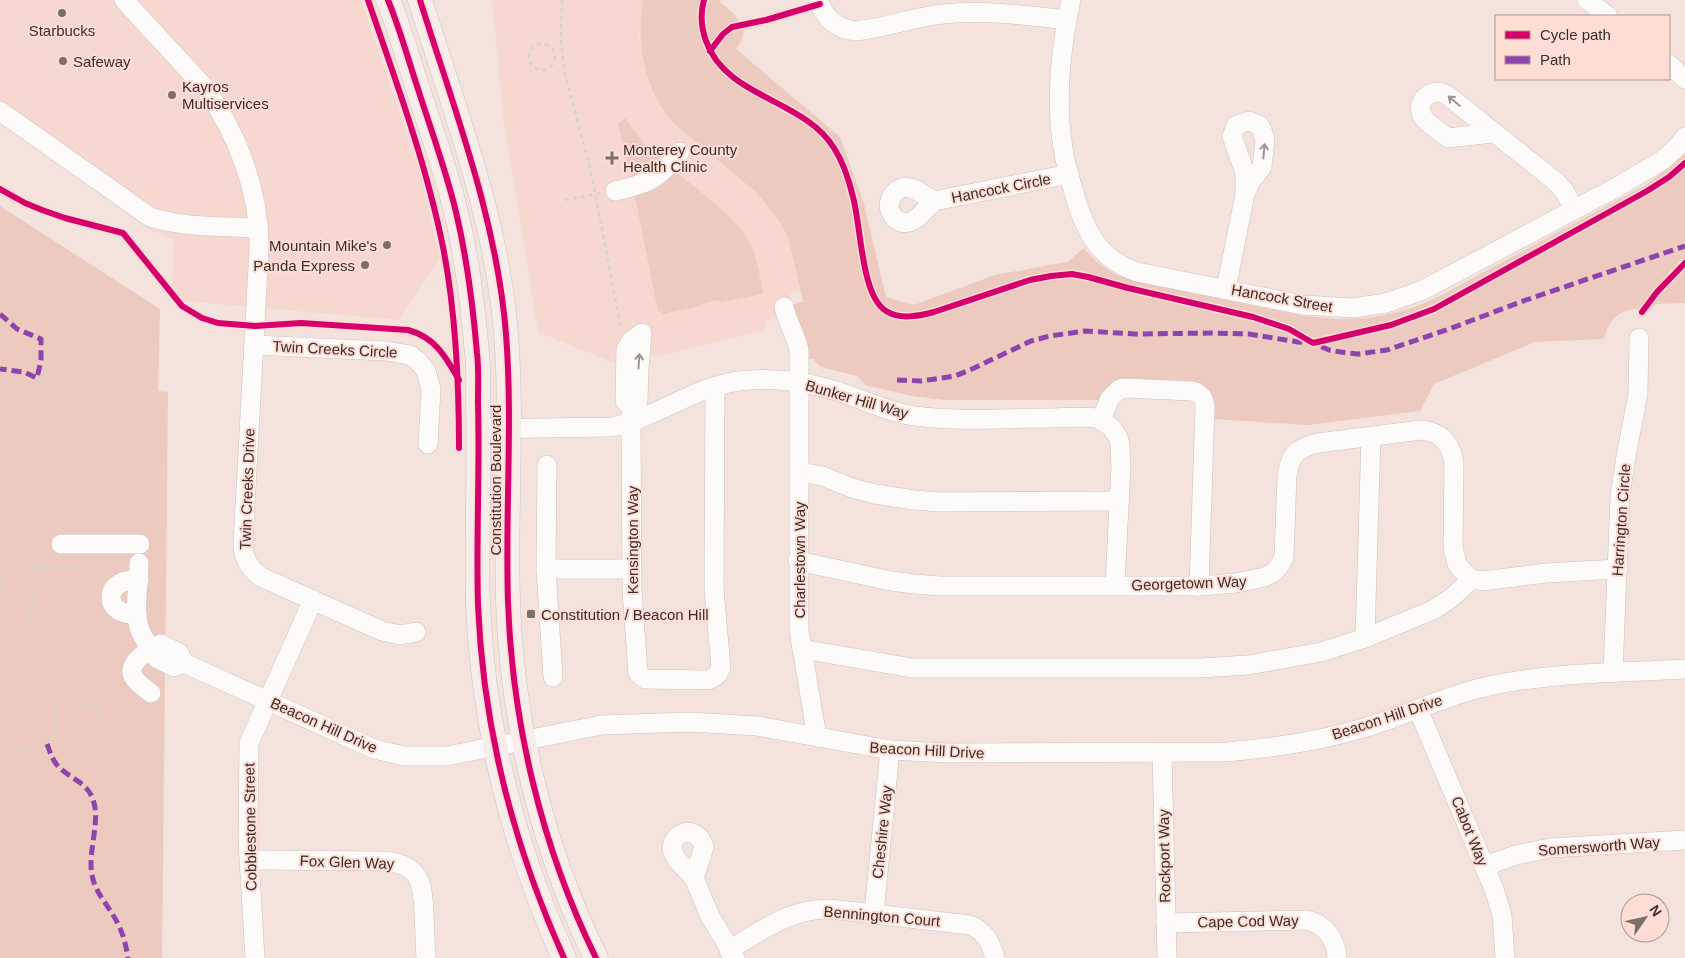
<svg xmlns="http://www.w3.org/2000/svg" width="1685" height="958" viewBox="0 0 1685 958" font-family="Helvetica,sans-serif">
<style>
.built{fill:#f6d8d0}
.green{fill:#edcabf}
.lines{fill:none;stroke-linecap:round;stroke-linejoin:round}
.minor-casing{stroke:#cfc1bd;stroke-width:20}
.major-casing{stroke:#ccc3c1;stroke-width:25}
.path{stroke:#d8d3d1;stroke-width:2.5;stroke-dasharray:4 4;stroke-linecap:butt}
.minor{stroke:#fdfbfa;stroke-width:19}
.major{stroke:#f7eeeb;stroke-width:24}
.quiet{stroke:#8e44ad;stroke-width:5;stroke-dasharray:10 5;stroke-linecap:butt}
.cycleway-casing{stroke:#fdddd4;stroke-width:9}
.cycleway{stroke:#d6006c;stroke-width:6}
.oneway{stroke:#9c9592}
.poi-dot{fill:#7c6e69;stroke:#fdddd4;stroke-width:2}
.labels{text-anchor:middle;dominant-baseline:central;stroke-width:4;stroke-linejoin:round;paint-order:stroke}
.poi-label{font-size:15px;fill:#3b2f2b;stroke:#fdddd4;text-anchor:start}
.street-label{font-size:15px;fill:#3b2f2b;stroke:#fdddd4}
</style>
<rect width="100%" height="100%" fill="#f4e2dd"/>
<!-- built -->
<g class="built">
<path d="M0 0H361L419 169 440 258 399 320 184 301 172 289 174 239 149 229 0 122Z"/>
<path d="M492 0H643L639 37 651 85 661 109 672 122 757 193 780 222 788 237 800 291 790 293 794 314 765 321 766 330 619 365 538 332 504 123Z"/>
</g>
<!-- green -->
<g class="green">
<path d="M643 0H721L720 2 733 13 744 28 742 40 736 49 840 137 864 204 886 297 914 305 995 275 1067 262 1084 248C1101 268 1114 276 1139 282L1304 316 1338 319 1368 318 1393 313 1415 307 1438 297 1647 184 1685 154V303L1656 304 1650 311C1625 305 1610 315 1604 339L1535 342 1434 384 1420 411 1308 425 1215 419C1216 398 1213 385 1189 381L1122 380C1110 383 1105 389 1099 400H944L912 396 865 385 857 376 821 367 813 359H808C807 349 807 340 803 331 800 322 795 315 792 305L803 302 788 237 780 222 757 193 672 122C645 90 635 41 643 0Z"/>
<path d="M625 118 644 144 660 159 651 168 633 176 629 171 618 123Z"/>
<path d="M676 172C700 192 738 218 751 245 758 260 760 278 763 294L720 302 719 300 701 304V306L662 314V311L658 312 635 197 660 187Z"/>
<path d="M0 206 160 309 158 391 168 392 162 958H0Z"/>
</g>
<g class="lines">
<!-- minor casing -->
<g class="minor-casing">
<g id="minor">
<path d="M124 0 205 88C238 135 260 192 259 249L243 544C243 558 250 569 261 577L382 631 400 635 416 632"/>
<path d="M819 0C824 19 837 29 856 31 886 28 914 17 943 14 985 10 1026 15 1067 20"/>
<path d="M1071 0C1061 47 1055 100 1063 148 1065 162 1069 176 1073 189 1083 227 1097 259 1137 272L1303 305 1353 308 1386 303 1423 290 1617 187 1663 160 1679 145 1685 137"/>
<path d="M1587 0 1608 16"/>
<path d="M1669 64 1685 79"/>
<path d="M0 111 150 217C185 228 222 226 258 228"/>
<path d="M1492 133 1448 138C1441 132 1428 125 1423 117 1414 101 1432 86 1447 95L1555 181 1565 192 1574 210"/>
<path d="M905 187 914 189 934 201C924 209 913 230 897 220 893 217 890 212 889 206 890 196 894 190 905 187Z"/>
<path d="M615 191C650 183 657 180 680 152"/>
<path d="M934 201 1069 174"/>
<path d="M1226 289 1245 194V173L1232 136 1236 126 1239 124 1249 121 1259 125 1262 130 1265 140 1262 167 1251 181 1245 194"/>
<path d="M784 307C787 322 796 335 799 350V631L817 737"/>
<path d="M254 345 386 351 410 355 419 362 426 371 431 389 428 444"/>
<path d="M632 408 625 401 626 349 632 340 642 333 639 367 638 401 632 408 631 421 632 590 638 673 645 679 709 680 717 675 721 668 714 589 715 387"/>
<path d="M1101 420 1110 398 1120 389 1124 388 1192 391C1200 393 1204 397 1205 406L1199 586"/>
<path d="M479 429 612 427C656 418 694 387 739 381 770 377 803 381 833 390 861 398 886 412 915 416 959 422 1004 418 1047 418 1064 418 1081 416 1097 418L1111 427 1118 437 1120 444 1121 466 1115 584"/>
<path d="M800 472 822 476 852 488 875 494 914 500 940 502 1119 501"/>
<path d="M61 544H140"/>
<path d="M798 561 891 581 914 584 940 586H1199L1236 583 1265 577 1274 572 1280 565 1284 557 1287 476C1290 454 1297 448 1318 443L1421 430C1441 432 1450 442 1454 462L1453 547 1457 564 1466 575 1472 579 1483 581 1546 573 1618 569"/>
<path d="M139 563C139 583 133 612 140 630 144 641 152 648 156 658L174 667 184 663"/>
<path d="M546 569 547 465"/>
<path d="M137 614C131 614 124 614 118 610 108 603 109 590 119 584 125 580 132 580 139 580"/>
<path d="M1365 638 1371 436"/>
<path d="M802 649 912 668H1200L1248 665 1321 652 1365 638 1433 610 1450 599 1472 579"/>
<path d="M184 663 374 749 404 756H447L602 725 689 722 757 726 890 750 948 753 1226 752C1274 748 1321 741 1367 727 1407 715 1444 696 1485 687 1549 672 1620 673 1685 669"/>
<path d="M1613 673 1620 496 1626 456 1638 394 1639 338"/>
<path d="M553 677 546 569H631"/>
<path d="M151 693C145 688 136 683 133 676 127 661 151 649 161 644L179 653 184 663"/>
<path d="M1418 709 1494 889 1502 915 1505 958"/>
<path d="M1162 753 1167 958"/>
<path d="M687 832C696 833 701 837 704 847L694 878 677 860 672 850C672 840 677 834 687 832Z"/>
<path d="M249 860 384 861C421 864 423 884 424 915 425 929 425 944 426 958"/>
<path d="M1485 866 1516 855 1550 848 1685 840"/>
<path d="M694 878 710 916 735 958"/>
<path d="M874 913 890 750"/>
<path d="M1166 923 1307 920C1326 925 1336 939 1337 958"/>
<path d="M729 950C761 931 791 908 830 909L970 925C985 931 991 943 995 958"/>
<path d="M255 958 248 841 249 743 313 600"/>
</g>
</g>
<!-- major casing -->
<g class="major-casing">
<g id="major">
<path d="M388 0C400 29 408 59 418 89 431 130 446 170 456 212 467 258 473 306 477 353 479 370 478 386 478 403 480 470 476 538 478 605 483 727 514 847 564 958"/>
<path d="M420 0C454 109 497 219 506 334 513 423 505 512 508 601 512 723 542 848 596 958"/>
</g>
</g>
<!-- path -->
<g class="path">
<path d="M562 0 561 37 564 71 590 167 621 329"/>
<circle cx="542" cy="57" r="13"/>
<path d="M565 200 601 193"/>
<path d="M42 567 101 569"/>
<path d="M33 603C25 602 1 599 0 591 0 584 4 574 6 567H36L37 378"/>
<path d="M99 707 94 725 148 739 151 722 147 721"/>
<path d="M56 716C79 702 79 700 105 709"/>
<path d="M0 732H5L8 736 6 742 0 743"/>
<path d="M7 741C16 747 25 751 36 749 44 748 48 744 51 738 64 715 47 681 36 660 31 651 24 643 25 632L42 567H36"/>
</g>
<!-- minor -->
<use href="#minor" class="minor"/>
<!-- major -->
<use href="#major" class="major"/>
<!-- quiet -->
<g class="quiet">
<path d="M0 314 17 329 41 339V360L37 378 24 372 0 369"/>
<path d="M897 380 921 381 955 376 972 369 1031 341 1050 336 1085 331 1135 334 1213 333 1249 334 1298 342 1313 343 1329 350 1347 353 1358 354 1387 350 1449 329 1526 300 1685 246"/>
<path d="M47 744C50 752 52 759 57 765 67 777 84 781 91 795 103 817 87 850 92 875 95 893 109 906 117 922 123 933 126 945 128 958"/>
</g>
<!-- cycleway casing -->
<g class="cycleway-casing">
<g id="cycleway">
<path d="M368 0C396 81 426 163 443 247 456 313 459 380 459 448"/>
<path d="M388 0C400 29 408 59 418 89 431 130 446 170 456 212 467 258 473 306 477 353 479 370 478 386 478 403 480 470 476 538 478 605 483 727 514 847 564 958"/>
<path d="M420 0C454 109 497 219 506 334 513 423 505 512 508 601 512 723 542 848 596 958"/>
<path d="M704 0C700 14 701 27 706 41 726 98 804 99 834 148 843 162 849 180 853 197 861 225 861 296 886 311 900 320 919 316 934 312L1030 280 1051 276 1072 274 1088 277 1128 288 1253 317 1289 329 1313 343 1322 341 1391 325 1434 309 1647 191 1669 177 1685 163"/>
<path d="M710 51 723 34 732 27 766 20 820 4"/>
<path d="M0 189 25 203 42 210 65 218 123 233 182 306 202 318 218 323 255 326 301 323 408 330C435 337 446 357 459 380"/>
<path d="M1642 312 1657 292 1685 263"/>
</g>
</g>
<!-- cycleway -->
<use href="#cycleway" class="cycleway"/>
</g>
<!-- one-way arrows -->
<defs><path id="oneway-shaft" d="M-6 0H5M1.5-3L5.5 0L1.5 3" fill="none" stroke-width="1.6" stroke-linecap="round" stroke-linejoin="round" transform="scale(1.25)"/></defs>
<g class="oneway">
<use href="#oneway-shaft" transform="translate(1454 101) rotate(-140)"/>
<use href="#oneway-shaft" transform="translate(1264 151) rotate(-85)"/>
<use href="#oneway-shaft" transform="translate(639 361) rotate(-86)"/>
</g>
<!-- markers -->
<g class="poi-dot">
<circle cx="62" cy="13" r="5"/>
<circle cx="63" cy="61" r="5"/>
<circle cx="172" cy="95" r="5"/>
<path d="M609.5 150.5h5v5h5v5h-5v5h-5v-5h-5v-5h5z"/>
<circle cx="387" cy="245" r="5"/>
<circle cx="365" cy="265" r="5"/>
<rect x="526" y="609" width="10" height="10" rx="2.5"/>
</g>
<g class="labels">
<!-- poi labels -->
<g class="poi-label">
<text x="62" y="30" text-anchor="middle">Starbucks</text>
<text x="73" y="61">Safeway</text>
<text x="182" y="86">Kayros<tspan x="182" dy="17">Multiservices</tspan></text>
<text x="623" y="149">Monterey County<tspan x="623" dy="17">Health Clinic</tspan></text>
<text x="377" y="245" text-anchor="end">Mountain Mike's</text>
<text x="355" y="265" text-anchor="end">Panda Express</text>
<text x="541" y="614">Constitution / Beacon Hill</text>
</g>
<!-- street labels -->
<g class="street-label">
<text transform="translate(1001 188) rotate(-11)">Hancock Circle</text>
<text transform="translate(1282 298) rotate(10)">Hancock Street</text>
<text transform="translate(335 349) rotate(3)">Twin Creeks Circle</text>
<text transform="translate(857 399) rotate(16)">Bunker Hill Way</text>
<text transform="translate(495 480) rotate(-90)">Constitution Boulevard</text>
<text transform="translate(247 489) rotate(-88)">Twin Creeks Drive</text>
<text transform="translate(1621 520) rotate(-86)">Harrington Circle</text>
<text transform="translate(632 540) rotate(-90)">Kensington Way</text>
<text transform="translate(799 560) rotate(-90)">Charlestown Way</text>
<text transform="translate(1189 583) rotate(-2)">Georgetown Way</text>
<text transform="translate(1387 717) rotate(-18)">Beacon Hill Drive</text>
<text transform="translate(324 725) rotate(24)">Beacon Hill Drive</text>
<text transform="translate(927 750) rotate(3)">Beacon Hill Drive</text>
<text transform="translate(250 827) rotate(-91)">Cobblestone Street</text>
<text transform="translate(1470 831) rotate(68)">Cabot Way</text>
<text transform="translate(882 832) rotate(-84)">Cheshire Way</text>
<text transform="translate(1599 846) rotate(-4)">Somersworth Way</text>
<text transform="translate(1164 856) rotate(-91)">Rockport Way</text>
<text transform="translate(347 862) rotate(2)">Fox Glen Way</text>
<text transform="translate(882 916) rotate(5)">Bennington Court</text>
<text transform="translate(1248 921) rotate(-1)">Cape Cod Way</text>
</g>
</g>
<!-- legend -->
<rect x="1495" y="15" width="175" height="65" fill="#fdddd4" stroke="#af9790"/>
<rect x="1505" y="31" width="25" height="8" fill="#d6006c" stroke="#af9790"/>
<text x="1540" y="40" font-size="15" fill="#3b2f2b">Cycle path</text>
<rect x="1505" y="56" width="25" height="8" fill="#8e44ad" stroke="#af9790"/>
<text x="1540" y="65" font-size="15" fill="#3b2f2b">Path</text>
<!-- north arrow -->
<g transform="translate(1645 918) rotate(56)"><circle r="24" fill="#fdddd4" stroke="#af9790"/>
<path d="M0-4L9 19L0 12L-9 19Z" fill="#7c6e69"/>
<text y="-8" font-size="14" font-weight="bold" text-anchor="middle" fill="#3b2f2b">N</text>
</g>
</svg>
